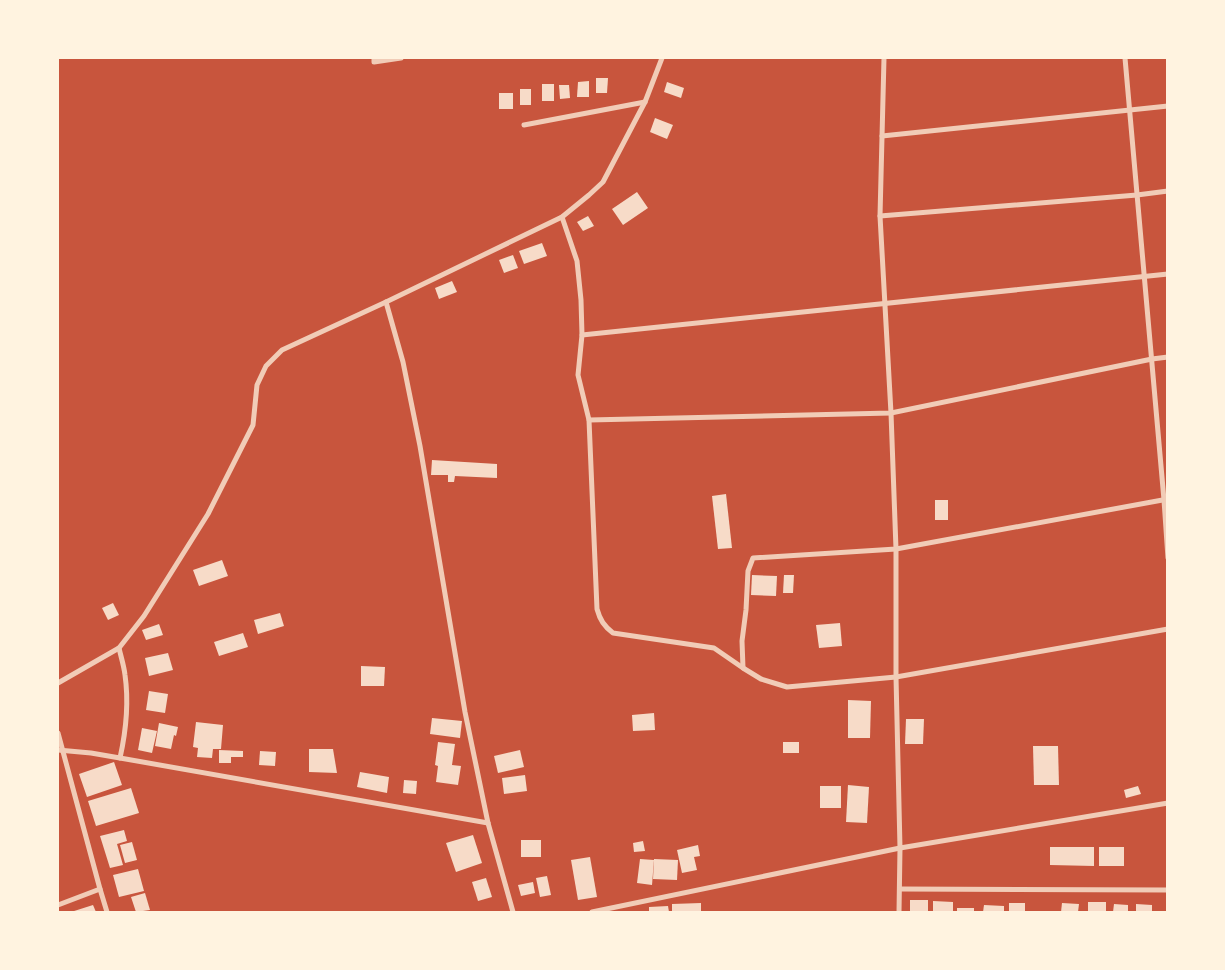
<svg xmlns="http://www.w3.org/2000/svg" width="1225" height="970" viewBox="0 0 1225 970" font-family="'Public Sans',sans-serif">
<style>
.building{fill:#f7dbc8}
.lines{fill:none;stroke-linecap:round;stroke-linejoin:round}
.minor{stroke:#f1ccb7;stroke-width:5}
</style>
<rect width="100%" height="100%" fill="#c8553d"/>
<!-- building -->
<g class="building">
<path d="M596 78H608L607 93H596Z"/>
<path d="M589 81V97H577L578 82Z"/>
<path d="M667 82 684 88 681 98 664 92Z"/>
<rect x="542" y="84" width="12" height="17"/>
<path d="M559 85H569L570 98 560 99Z"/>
<rect x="520" y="89" width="11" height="16"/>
<rect x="499" y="93" width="14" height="16"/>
<path d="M655 118 673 125 667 139 650 132Z"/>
<path d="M637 192 648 208 623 225 612 209Z"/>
<path d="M588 216 594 226 583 231 577 222Z"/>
<path d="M542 243 547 256 524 264 519 251Z"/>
<path d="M513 255 518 268 504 273 499 260Z"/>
<path d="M452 281 457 292 439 299 435 288Z"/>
<path d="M432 460 497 464V478L455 476 454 482H448V475H431Z"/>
<path d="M726 494 732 548 718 549 712 496Z"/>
<rect x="935" y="500" width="13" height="20"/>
<path d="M222 560 228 576 199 586 193 570Z"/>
<path d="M752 575 777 576 776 596 751 595Z"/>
<path d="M784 575H794L793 593H783Z"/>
<path d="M113 603 119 615 108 620 102 608Z"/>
<path d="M280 613 284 626 258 634 254 620Z"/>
<path d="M840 623 842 646 819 648 816 625Z"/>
<path d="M159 624 163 635 146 640 142 630Z"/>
<path d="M243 633 248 647 219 656 214 642Z"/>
<path d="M168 653 173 670 149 676 145 658Z"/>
<path d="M361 666 385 667 384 686H361Z"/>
<path d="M149 691 168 694 165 713 146 710Z"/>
<path d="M848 700 871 701 870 738H848Z"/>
<path d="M654 713 655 730 633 731 632 715Z"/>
<path d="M432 718 462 721 460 738 430 734Z"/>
<path d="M906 719H924L923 744H905Z"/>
<path d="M196 722 223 725 221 749H213L212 758 197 757 198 748 193 747Z"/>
<path d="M159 723 178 727 176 736 174 735 171 749 155 746Z"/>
<path d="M142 728 157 731 152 753 138 750Z"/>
<path d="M438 742 455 744 452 765 461 766 458 785 436 782 438 766 435 765Z"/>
<rect x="783" y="742" width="16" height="11"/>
<path d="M1033 746H1058L1059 785H1034Z"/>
<path d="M309 749H333L337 773 309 772Z"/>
<path d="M219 750 243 751V757H231V763H219Z"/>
<path d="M520 750 524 767 498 773 494 756Z"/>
<path d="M260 751 276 752 275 766 259 765Z"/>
<path d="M114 762 122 785 87 797 79 774Z"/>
<path d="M360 772 389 777 387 793 357 787Z"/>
<path d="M525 775 527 791 504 794 502 778Z"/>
<path d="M404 780 417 781 416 794 403 793Z"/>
<path d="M848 785 869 787 867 823 846 822Z"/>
<rect x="820" y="786" width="21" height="22"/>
<path d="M1138 786 1141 794 1126 798 1124 790Z"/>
<path d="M131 788 139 813 96 826 88 801Z"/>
<path d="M124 830 127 841 117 844 123 865 110 868 100 836Z"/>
<path d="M473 835 482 863 456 872 446 843Z"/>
<rect x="521" y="840" width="20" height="17"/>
<path d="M643 841 645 851 634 852 633 843Z"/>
<path d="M132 842 137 860 125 863 120 845Z"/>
<path d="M698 845 700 856 694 857 697 870 682 873 677 850Z"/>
<path d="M1050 847H1094V866L1050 865Z"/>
<rect x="1099" y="847" width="25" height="19"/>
<path d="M590 857 597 897 578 900 571 860Z"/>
<path d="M640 859 654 860 652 885 637 883Z"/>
<path d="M654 859 678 860 677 880 653 879Z"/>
<path d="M138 869 144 891 119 897 113 875Z"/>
<path d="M547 876 551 895 540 897 536 878Z"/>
<path d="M486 878 492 897 478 901 472 882Z"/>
<path d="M533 882 535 893 521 896 518 885Z"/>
<path d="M145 893 150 910 136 912 131 897Z"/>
<rect x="910" y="900" width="18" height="12"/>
<path d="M933 901 953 902V912H933Z"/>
<rect x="1088" y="902" width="18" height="10"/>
<path d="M701 903V912H672V904Z"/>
<rect x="1009" y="903" width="16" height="9"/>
<path d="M1062 903 1079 904 1078 912H1061Z"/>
<path d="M1114 904 1128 905V912H1113Z"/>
<path d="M1136 904 1152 905V912H1136Z"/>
<path d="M93 905 96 912H71Z"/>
<path d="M984 905 1004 906V912H983Z"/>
<path d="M668 906 669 912H649V907Z"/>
<rect x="957" y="908" width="17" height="4"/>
</g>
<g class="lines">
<!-- minor -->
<g class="minor">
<path d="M374 58V62L401 58"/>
<path d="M884 58 880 216 891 413 896 549V677L900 848 899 912"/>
<path d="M1125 58 1164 500 1168 558"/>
<path d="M524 125 645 102"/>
<path d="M882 136 1168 106"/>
<path d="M880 216 1137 195 1168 191"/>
<path d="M562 217 577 261 581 300 582 335 578 375 589 420 597 609C600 620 604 626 613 633L714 648 743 668 761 679 787 687 896 677 1168 629"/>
<path d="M386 302 403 362 420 446 465 712 488 823 513 912"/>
<path d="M582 335 1168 274"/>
<path d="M589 420 891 413 1152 359 1168 357"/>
<path d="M119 648C121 657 124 666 125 675 129 703 126 731 120 758"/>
<path d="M743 668 742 641 746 610 748 571 753 558 896 549 1168 499"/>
<path d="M58 683 119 648 144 616 208 514 253 425 257 385 266 366 282 350 386 302 562 217 589 195 603 182 645 102 662 58"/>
<path d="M58 733 100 889 107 912"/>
<path d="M58 750 91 753 120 758 488 823"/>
<path d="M900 889 1168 890"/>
<path d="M58 905 100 889"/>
<path d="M592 912 900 848 1168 803"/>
</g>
</g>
<!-- border -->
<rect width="1225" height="970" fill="none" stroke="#fff3e0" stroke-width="118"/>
</svg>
